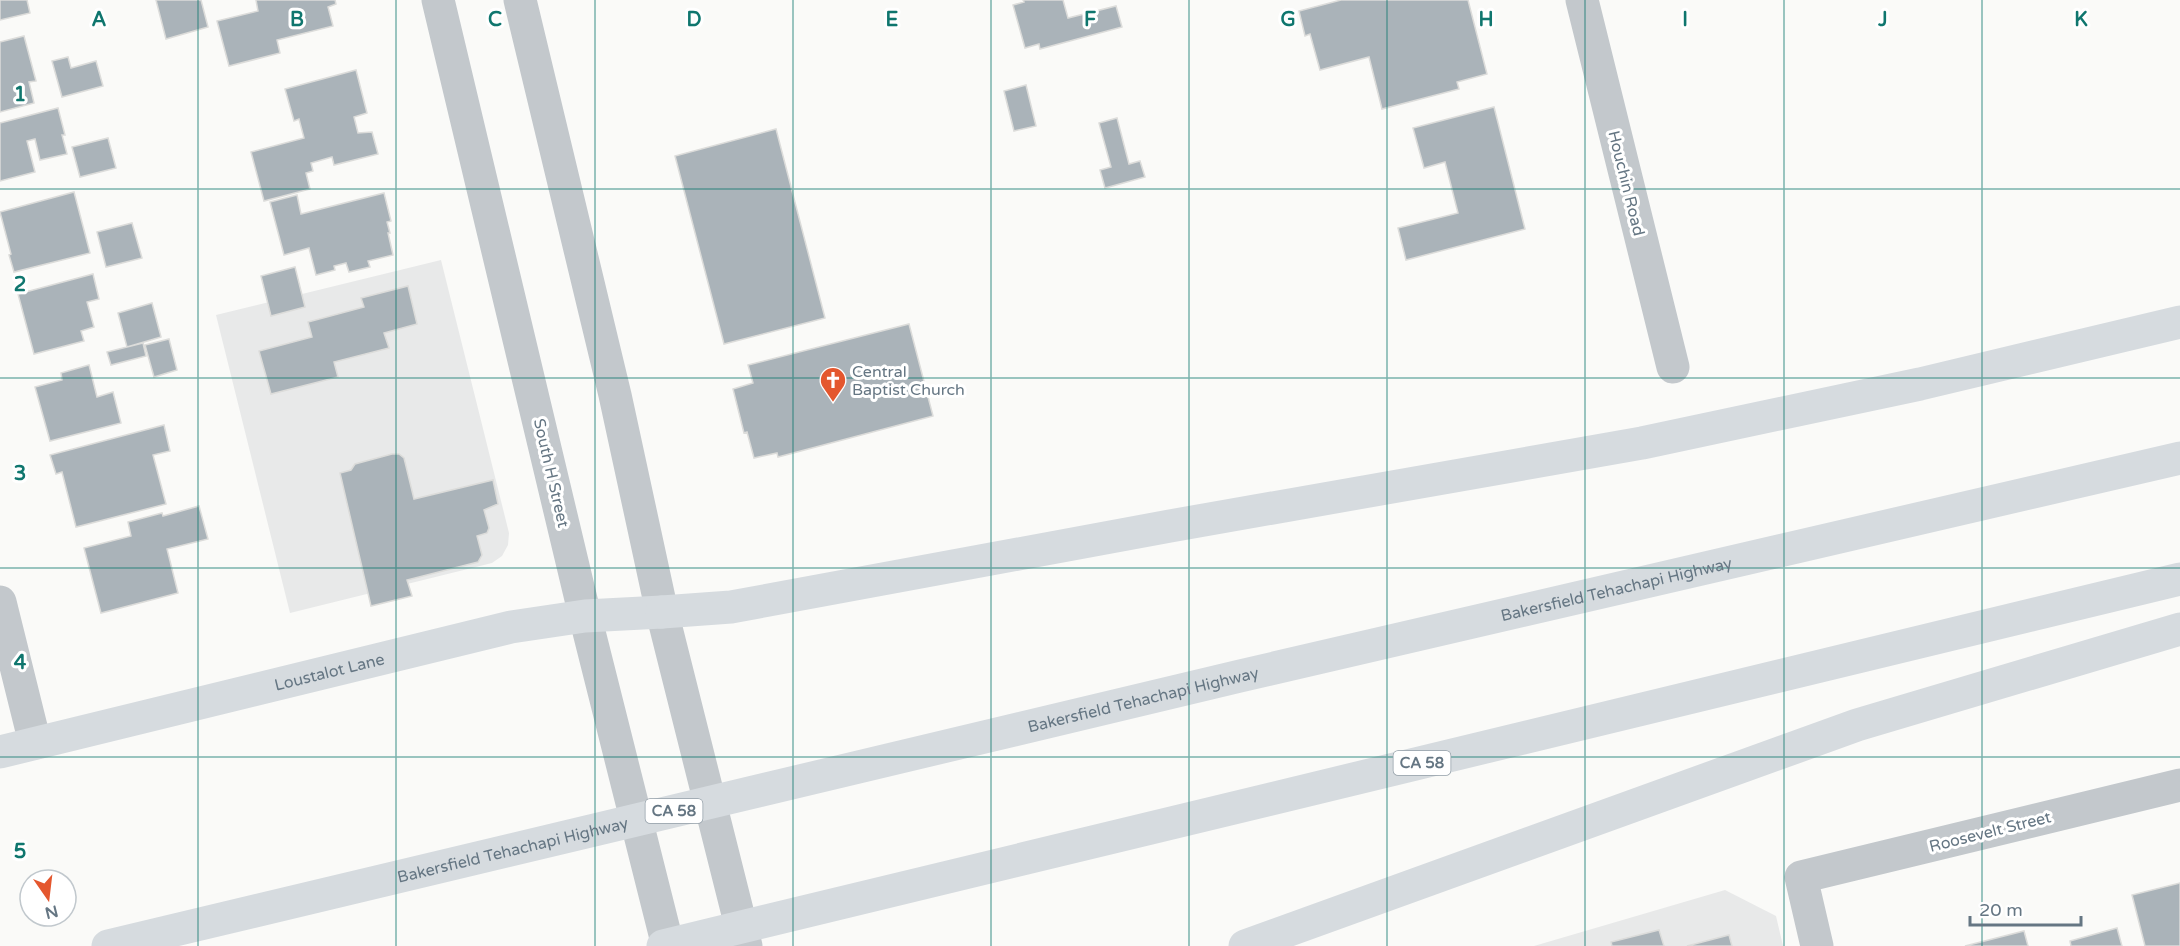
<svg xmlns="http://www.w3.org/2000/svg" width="2180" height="946" viewBox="0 0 2180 946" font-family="'Varela Round',sans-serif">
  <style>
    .built { fill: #e8e9e9 }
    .building { fill: #aab3b9; stroke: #dcdcda; stroke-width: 1.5 }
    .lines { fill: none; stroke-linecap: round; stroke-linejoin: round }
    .minor { stroke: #c3c8cc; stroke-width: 33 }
    .tertiary { stroke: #c3c8cc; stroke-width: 33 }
    .secondary { stroke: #d6dbdf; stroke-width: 33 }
    .motorway { stroke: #d6dbdf; stroke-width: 33 }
    .grid { fill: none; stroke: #0f766e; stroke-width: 1.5; stroke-opacity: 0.55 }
    .labels { text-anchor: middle; stroke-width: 6; stroke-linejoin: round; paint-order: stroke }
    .shield { fill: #fff; stroke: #939fa8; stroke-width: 1.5 }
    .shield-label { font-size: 15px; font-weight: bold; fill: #657683 }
    .street-label { font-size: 16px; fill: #657683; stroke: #fff }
    .poi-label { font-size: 16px; fill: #657683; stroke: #fff; text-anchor: start }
    .grid-label { font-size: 20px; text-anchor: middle; font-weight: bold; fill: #0f766e; stroke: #fff; stroke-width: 6; stroke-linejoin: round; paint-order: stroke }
  </style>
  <rect width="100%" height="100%" fill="#fafaf8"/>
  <path class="built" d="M441,260L509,533L508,545L502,556L492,563L290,613L216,315Z
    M1725,890L1776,916L1783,946H1534Z"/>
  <path class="building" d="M0,0H27L30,13L0,20Z
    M156,0H201L208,27L166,39Z
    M256,0H335L336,4L328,7L333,26L277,40L280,53L229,66L217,21L258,11Z
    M1023,0H1063L1068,18L1116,6L1122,27L1040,49L1039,44L1025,48L1013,5L1024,2Z
    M1341,0H1468L1487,74L1457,82L1459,89L1382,109L1369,57L1320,70L1310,34L1305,36L1299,11Z
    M24,36L36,81L29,82L34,103L0,112V42Z
    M68,57L71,68L96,61L103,86L62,97L52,61Z
    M356,70L367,113L354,117L358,133L372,132L378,154L334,165L332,157L311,163L313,171L306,173L310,189L264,201L251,152L304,138L299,119L294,121L285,89Z
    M1026,85L1036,126L1014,131L1004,91Z
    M1494,107L1525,229L1406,260L1398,228L1458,213L1445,162L1424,168L1413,128Z
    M58,108L65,135H62L67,154L40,160L35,139L27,141L35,172L0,181V123Z
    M1117,118L1129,164L1140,161L1145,177L1105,188L1100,170L1111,167L1099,123Z
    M776,129L825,318L724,344L675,156Z
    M108,138L116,168L80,177L72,147Z
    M74,192L90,253L14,272L9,255L11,254L0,212Z
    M384,193L391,221L387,222L390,233H388L393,255L368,261L370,267L349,272L346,263L334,266L335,270L316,275L309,248L284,255L270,202L297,195L301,214Z
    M132,223L142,258L106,267L97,232Z
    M295,267L305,307L271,316L261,276Z
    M93,274L99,299L87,302L94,327L81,331L84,341L34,354L18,294Z
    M408,286L417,324L384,333L389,348L334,362L338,377L271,394L259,351L312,337L308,322L364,307L361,298Z
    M152,303L161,337L127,347L118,313Z
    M909,324L933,416L778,457L777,453L754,458L747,432L744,433L733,389L753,383L748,365Z
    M169,339L177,370L154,377L145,345Z
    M143,343L146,356L111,365L107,352Z
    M89,365L97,397L113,392L121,423L50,441L35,387L62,380L61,373Z
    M164,425L170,451L153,455L166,504L76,527L62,472L56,474L50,455Z
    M392,454H399L404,458L414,499L493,480L498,504L484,510L489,528L487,533L477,536L482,555L478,562L407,580L412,596L371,606L340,473L351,470L355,464Z
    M199,506L208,539L167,549L178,593L101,613L84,548L131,536L128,522L162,513L163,516Z
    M2180,883V946H2145L2132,895Z
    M2117,928L2122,946H2071L2070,941Z
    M1659,930L1664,946H1612L1611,942Z
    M2024,931L2028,946H1965Z
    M1729,935L1732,946H1687Z"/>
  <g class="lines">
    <path class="minor" d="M1582,0L1673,367
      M0,602L35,743
      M1817,946L1801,877L2180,785"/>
    <path class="tertiary" d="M438,0L585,616L668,946
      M520,0L615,395L662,612L746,946"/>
    <path class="secondary" id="s1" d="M0,752L511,627L585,616L662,612"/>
    <g class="motorway">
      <path d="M662,612L731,607L1170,526L1642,443L1920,384L2180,322"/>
      <path id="s2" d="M108,946L1240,676L2180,458"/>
      <path d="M663,946L2180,579"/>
      <path d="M1245,946L1857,725L2180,629"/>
    </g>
  </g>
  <path class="grid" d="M198,0V946M396,0V946M595,0V946M793,0V946M991,0V946M1189,0V946M1387,0V946M1585,0V946M1784,0V946M1982,0V946M0,189H2180M0,378H2180M0,568H2180M0,757H2180"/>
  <defs>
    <g id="church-pin" transform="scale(1.35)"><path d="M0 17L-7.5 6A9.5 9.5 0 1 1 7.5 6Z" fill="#e4572e" stroke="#fff"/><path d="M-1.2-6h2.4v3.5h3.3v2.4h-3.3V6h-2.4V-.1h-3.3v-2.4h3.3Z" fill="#fff"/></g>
  </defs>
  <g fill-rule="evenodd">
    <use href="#church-pin" x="833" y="380"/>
  </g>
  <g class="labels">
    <g class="shield">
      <rect x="1393.5" y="751" width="57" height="24" rx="4.5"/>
      <rect x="645.5" y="799" width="57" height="24" rx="4.5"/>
    </g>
    <g class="shield-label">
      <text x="1422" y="768">CA 58</text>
      <text x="674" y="816">CA 58</text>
    </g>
    <g class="street-label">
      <text transform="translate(1627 183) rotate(76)" y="6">Houchin Road</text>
      <text transform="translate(552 473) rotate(77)" y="6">South H Street</text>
      <text dy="6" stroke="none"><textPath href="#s2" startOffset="1550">Bakersfield Tehachapi Highway</textPath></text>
      <text dy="6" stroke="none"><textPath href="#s1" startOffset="339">Loustalot Lane</textPath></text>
      <text dy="6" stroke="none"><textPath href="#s2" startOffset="1064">Bakersfield Tehachapi Highway</textPath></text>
      <text transform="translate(1990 831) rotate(-14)" y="6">Roosevelt Street</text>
      <text dy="6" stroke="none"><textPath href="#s2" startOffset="416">Bakersfield Tehachapi Highway</textPath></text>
    </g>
    <g class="poi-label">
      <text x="852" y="377">Central<tspan x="852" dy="18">Baptist Church</tspan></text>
    </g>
  </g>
  <g class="grid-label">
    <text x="99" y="26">A</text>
    <text x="297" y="26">B</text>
    <text x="495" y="26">C</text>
    <text x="694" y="26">D</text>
    <text x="892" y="26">E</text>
    <text x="1090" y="26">F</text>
    <text x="1288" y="26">G</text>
    <text x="1486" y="26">H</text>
    <text x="1685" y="26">I</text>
    <text x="1883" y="26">J</text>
    <text x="2081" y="26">K</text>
    <text x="20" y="101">1</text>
    <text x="20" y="291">2</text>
    <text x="20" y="480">3</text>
    <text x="20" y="669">4</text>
    <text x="20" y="858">5</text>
  </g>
  <g transform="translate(48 898) rotate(166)"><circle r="28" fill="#ffffff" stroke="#c1c8cd" stroke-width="1.5"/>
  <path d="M0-4.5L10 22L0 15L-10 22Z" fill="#e4572e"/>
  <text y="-9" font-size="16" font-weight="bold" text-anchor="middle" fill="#657683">N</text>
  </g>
  <path d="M1970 916v9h111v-9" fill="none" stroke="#657683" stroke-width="3"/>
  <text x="1979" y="916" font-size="18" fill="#657683" stroke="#ffffff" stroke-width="4.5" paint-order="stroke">20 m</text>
</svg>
